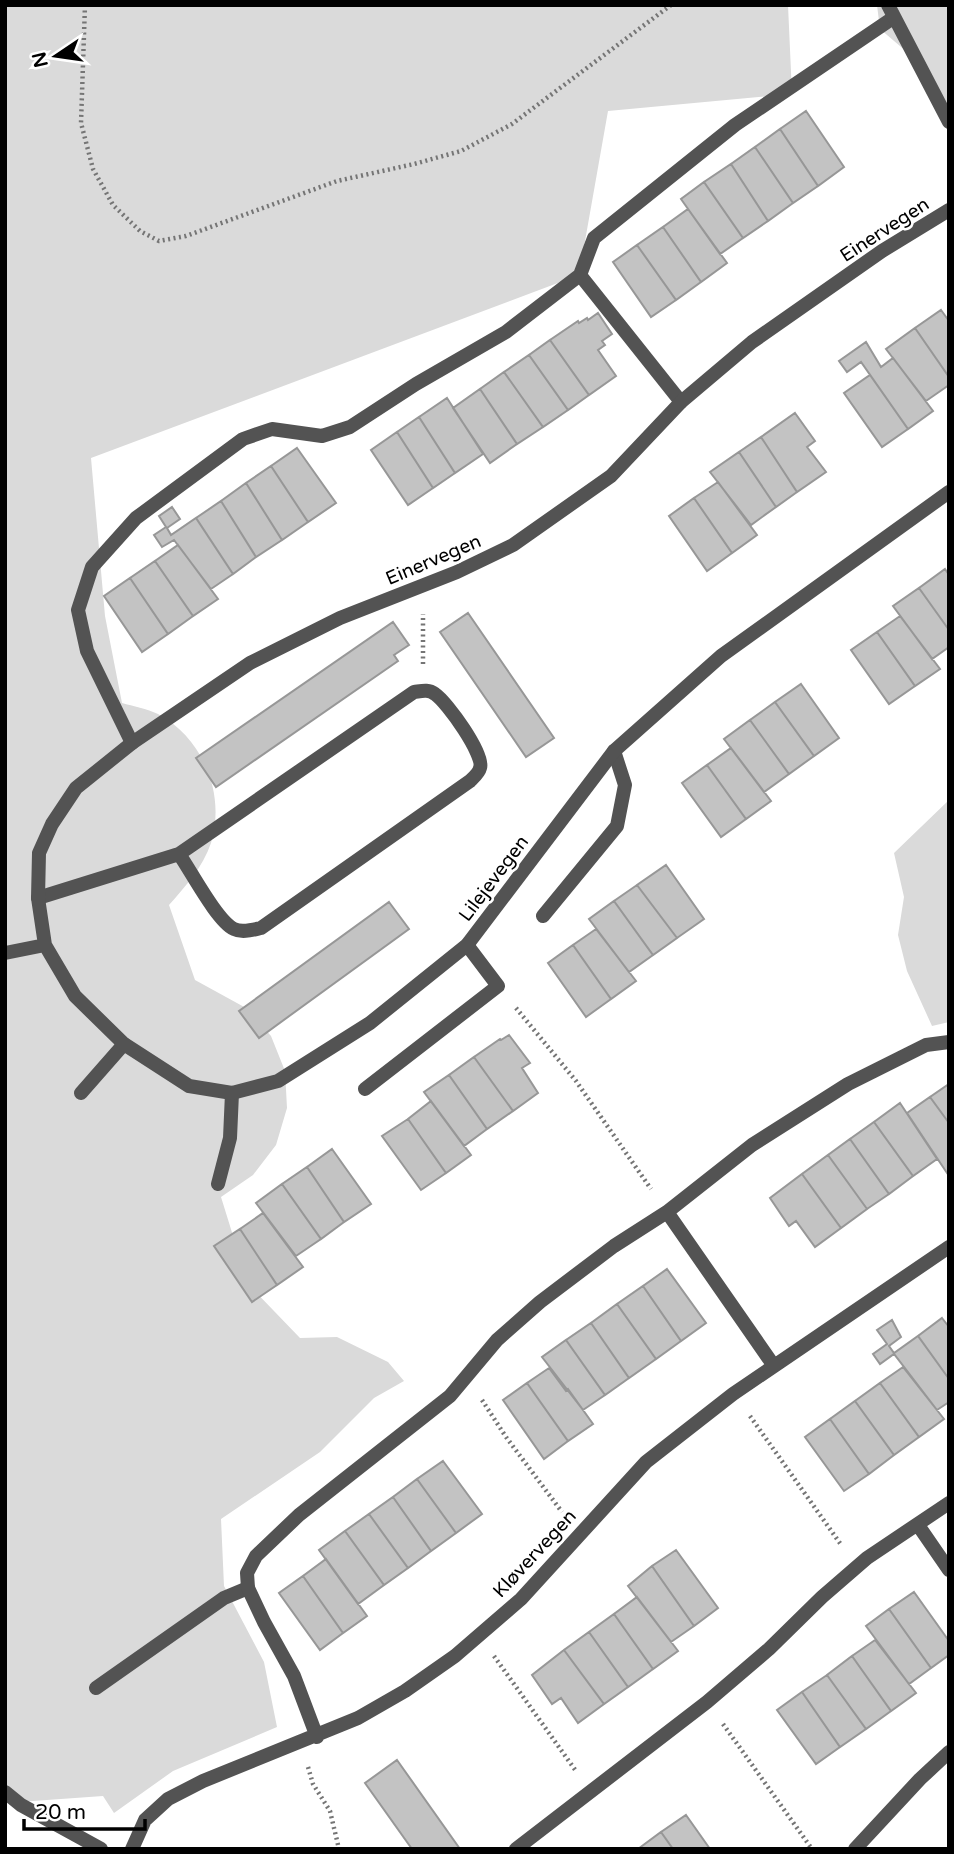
<svg xmlns="http://www.w3.org/2000/svg" width="954" height="1854" viewBox="0 0 954 1854" font-family="'Varela Round',sans-serif">
  <style>
    .green { fill: #dadada }
    .building { fill: #c3c3c3; stroke: #979797; stroke-width: 2 }
    .lines { fill: none; stroke-linecap: round; stroke-linejoin: round }
    .path { stroke: #757575; stroke-width: 4.5; stroke-dasharray: 2 3.5; stroke-linecap: butt }
    .lane { stroke: #535353; stroke-width: 14 }
    .street { stroke: #535353; stroke-width: 14 }
    .labels { text-anchor: middle; stroke-width: 5; stroke-linejoin: round; paint-order: stroke }
    .street-label { font-size: 19px; fill: #000; stroke: #fff }
  </style>
  <rect width="100%" height="100%" fill="#fff"/>
  <path class="green" d="M5,5H788L792,94L608,111L579,275L91,458L105,616L122,703C133,706 147,709 158,714C203,738 226,794 211,843C203,867 185,887 169,905L195,980L246,1008L271,1036L285,1071L287,1108L276,1145L253,1175L221,1197L248,1284L300,1338L337,1337L388,1362L404,1381L374,1398L320,1452L221,1519L224,1586L264,1662L277,1727L173,1771L114,1813L103,1796L5,1803Z
    M877,5H949V131L921,64L880,29Z
    M949,800V1022L932,1026L907,971L898,935L904,897L894,853Z"/>
  <path class="building" d="M806,111L844,167L818,186L780,129Z
    M780,129L818,186L793,203L755,147Z
    M755,147L793,203L768,221L731,164Z
    M731,164L768,221L743,238L704,182Z
    M704,182L743,238L720,254L681,199Z
    M688,209L727,263L701,282L663,227Z
    M663,227L701,282L676,300L637,245Z
    M637,245L676,300L651,317L613,262Z
    M941,310L949,321V377L915,328Z
    M598,313L612,334L602,341L605,345L598,350L616,376L589,395L550,340L578,321L579,323L587,318L588,320Z
    M915,328L949,377V385L926,401L886,349Z
    M550,340L589,395L568,410L529,355Z
    M866,342L881,367L893,358L933,411L908,429L861,362L847,372L839,361Z
    M529,355L568,410L543,427L504,372Z
    M504,372L543,427L517,444L480,389Z
    M870,375L908,429L882,447L844,393Z
    M480,389L517,444L490,463L453,408Z
    M447,398L483,454L455,473L419,417Z
    M795,413L815,441L807,447L826,472L797,492L761,437Z
    M419,417L455,473L433,488L397,432Z
    M397,432L433,488L408,505L371,450Z
    M761,437L797,492L776,507L739,452Z
    M297,448L336,503L308,522L271,466Z
    M739,452L776,507L751,525L710,472Z
    M271,466L308,522L282,540L246,483Z
    M718,482L757,535L732,553L694,498Z
    M246,483L282,540L256,557L221,501Z
    M694,498L732,553L707,571L669,516Z
    M221,501L256,557L233,574L196,518Z
    M172,507L180,519L167,528L171,535L196,518L233,574L211,589L174,540L162,547L154,535L166,527L159,516Z
    M178,545L218,599L193,616L155,561Z
    M155,561L193,616L168,634L130,578Z
    M945,569L949,575V630L919,588Z
    M130,578L168,634L142,652L104,596Z
    M919,588L949,630V647L932,659L893,606Z
    M468,613L554,738L526,757L440,632Z
    M900,616L940,669L915,686L877,632Z
    M393,622L409,645L394,655L398,661L216,787L196,758Z
    M877,632L915,686L889,704L851,650Z
    M801,684L839,738L814,756L775,702Z
    M775,702L814,756L789,774L750,720Z
    M750,720L789,774L764,792L724,739Z
    M731,748L771,801L746,819L707,765Z
    M707,765L746,819L721,837L682,783Z
    M666,865L704,919L677,938L637,885Z
    M637,885L677,938L653,955L614,901Z
    M614,901L653,955L629,972L589,919Z
    M389,902L409,929L259,1038L239,1011Z
    M596,929L636,981L611,999L573,945Z
    M573,945L611,999L586,1017L548,963Z
    M509,1035L530,1063L522,1068L538,1093L513,1111L474,1057L500,1039L501,1040Z
    M474,1057L513,1111L487,1129L449,1075Z
    M449,1075L487,1129L464,1146L424,1092Z
    M949,1084V1123L930,1097Z
    M930,1097L949,1123V1171L947,1173L907,1113Z
    M431,1101L471,1155L446,1173L408,1119Z
    M900,1103L937,1159L913,1176L874,1122Z
    M408,1119L446,1173L421,1190L382,1136Z
    M874,1122L913,1176L889,1194L850,1139Z
    M850,1139L889,1194L867,1209L828,1155Z
    M332,1149L371,1204L344,1222L307,1167Z
    M828,1155L867,1209L841,1228L802,1174Z
    M307,1167L344,1222L321,1239L282,1184Z
    M802,1174L841,1228L815,1247L796,1221L789,1226L770,1198Z
    M282,1184L321,1239L296,1256L256,1203Z
    M263,1213L303,1267L277,1285L240,1229Z
    M240,1229L277,1285L252,1302L214,1246Z
    M667,1269L706,1323L681,1341L643,1286Z
    M643,1286L681,1341L656,1359L617,1304Z
    M617,1304L656,1359L629,1378L591,1323Z
    M942,1318L949,1327V1379L918,1336Z
    M892,1320L901,1337L889,1346L894,1353L918,1336L949,1379V1402L937,1410L894,1354L880,1364L873,1354L887,1344L877,1330Z
    M591,1323L629,1378L605,1395L566,1340Z
    M566,1340L605,1395L583,1410L542,1357Z
    M903,1367L944,1419L919,1437L880,1383Z
    M549,1368L566,1391L568,1389L593,1424L568,1441L527,1383Z
    M527,1383L568,1441L544,1459L503,1400Z
    M880,1383L919,1437L894,1455L855,1401Z
    M855,1401L894,1455L869,1474L830,1419Z
    M830,1419L869,1474L844,1491L805,1437Z
    M443,1461L482,1514L456,1533L417,1479Z
    M417,1479L456,1533L431,1551L393,1497Z
    M393,1497L431,1551L408,1568L369,1514Z
    M369,1514L408,1568L384,1585L345,1531Z
    M345,1531L384,1585L358,1604L319,1550Z
    M676,1550L718,1608L694,1626L652,1566Z
    M326,1559L367,1616L343,1633L303,1576Z
    M652,1566L694,1626L671,1642L628,1586Z
    M303,1576L343,1633L320,1650L279,1593Z
    M914,1592L949,1641V1655L931,1668L889,1609Z
    M637,1597L678,1651L653,1669L614,1614Z
    M889,1609L931,1668L909,1684L866,1626Z
    M614,1614L653,1669L628,1687L589,1632Z
    M589,1632L628,1687L604,1704L564,1650Z
    M875,1640L916,1693L891,1711L852,1656Z
    M564,1650L604,1704L578,1723L561,1698L552,1704L532,1675Z
    M852,1656L891,1711L866,1729L827,1675Z
    M827,1675L866,1729L840,1747L802,1692Z
    M802,1692L840,1747L816,1764L777,1710Z
    M397,1760L460,1849H412L365,1783Z
    M686,1815L710,1849H673L661,1832Z
    M661,1832L673,1849H638Z"/>
  <g class="lines">
    <path class="path" d="M85,5L81,123L93,169L113,205L140,231L159,241L186,236L337,181L414,164L461,151L512,124L671,5
      M423,664V614
      M516,1008L576,1081L651,1189
      M482,1400L506,1437L562,1512
      M750,1416L842,1546
      M494,1656L576,1771
      M723,1724L812,1849
      M308,1767L313,1784L330,1811L339,1849"/>
    <path class="lane" d="M580,275L681,402
      M132,743L87,651L78,610L92,567L136,518L243,439L272,429L322,436L350,427L416,384L506,332L580,275L594,238L735,125L893,18
      M38,898L179,854L414,692C422,691 428,689 435,694C447,702 485,755 480,768C479,773 473,778 470,781L261,928C252,930 242,933 234,929C217,921 191,871 179,854
      M543,916L617,826L625,785L614,751
      M365,1089L498,986L467,945
      M81,1093L124,1044
      M218,1184L230,1138L232,1093
      M96,1688L224,1598L248,1588
      M5,1792L21,1805L101,1849"/>
    <path class="street" d="M888,5L949,122
      M949,210L882,251L752,342L681,402L611,476L513,545L457,572L340,618L250,663L132,743L76,788L52,824L39,853L38,898L45,945L75,996L124,1044L189,1086L232,1093L278,1081L370,1023L467,945L614,751L721,656L949,492
      M5,953L45,945
      M667,1212L774,1366
      M918,1525L949,1570
      M317,1737L294,1676L264,1622L248,1588L247,1573L256,1556L299,1515L450,1396L497,1340L540,1302L614,1246L667,1212L752,1145L848,1084L926,1045L949,1042
      M132,1849L145,1820L168,1799L203,1781L358,1718L405,1691L455,1656L521,1599L646,1462L733,1394L949,1247
      M516,1849L707,1702L769,1649L822,1597L867,1558L949,1503
      M855,1849L920,1779L949,1752"/>
  </g>
  <g class="labels">
    <g class="street-label">
      <text transform="translate(884 229) rotate(-33)" y="7">Einervegen</text>
      <text transform="translate(433 559) rotate(-23)" y="7">Einervegen</text>
      <text transform="translate(493 878) rotate(-53)" y="7">Lilejevegen</text>
      <text transform="translate(534 1553) rotate(-47)" y="7">Kløvervegen</text>
    </g>
  </g>
  <rect width="954" height="1854" fill="none" stroke="#000000" stroke-width="14"/>
  <g transform="translate(56 56) rotate(257)" stroke="#ffffff" stroke-width="5" paint-order="stroke">
  <path d="M0-5L12 26L0 18L-12 26Z" fill="#000000"/>
  <text y="-10" font-size="19" font-weight="bold" text-anchor="middle" fill="#000000">N</text>
  </g>
  <path d="M24 1819v10h121v-10" fill="none" stroke="#000000" stroke-width="3.5"/>
  <text x="35" y="1819" font-size="21" fill="#000000" stroke="#ffffff" stroke-width="5" paint-order="stroke">20 m</text>
</svg>
